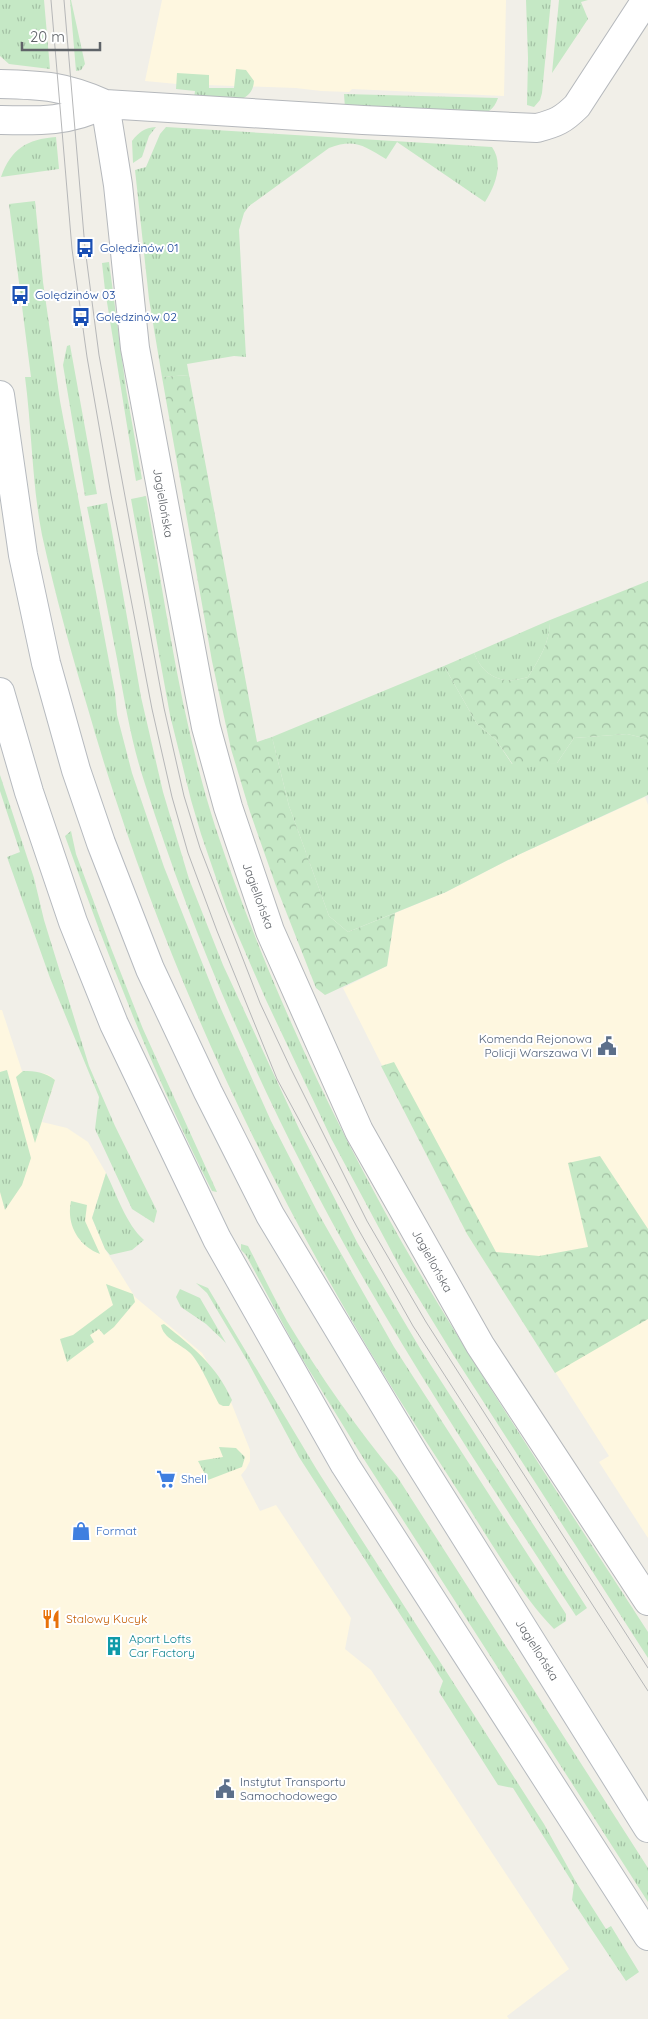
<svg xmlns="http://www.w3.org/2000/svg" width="648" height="2019" viewBox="0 0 648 2019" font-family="Quicksand,sans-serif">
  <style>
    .commercial { fill: #fef7e0 }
    .grass { fill: url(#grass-tufts) }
    .forest { fill: url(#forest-crowns) }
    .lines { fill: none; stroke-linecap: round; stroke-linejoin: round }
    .street-casing { stroke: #b5b8bc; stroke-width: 30 }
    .secondary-casing { stroke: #b6babf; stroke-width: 30 }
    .street { stroke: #fff; stroke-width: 28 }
    .secondary { stroke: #fff; stroke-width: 28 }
    .tram { stroke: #b6b7b8; stroke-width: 1 }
    .labels { text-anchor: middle; stroke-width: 4; stroke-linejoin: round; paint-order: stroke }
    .transit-label { font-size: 12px; fill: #164399; stroke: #fff; text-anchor: start }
    .street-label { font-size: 12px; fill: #5f6368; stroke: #fff }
    .service-label { font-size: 12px; fill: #4e5e75; stroke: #fff; text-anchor: end }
    .shop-label { font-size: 12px; fill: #366cbe; stroke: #fff; text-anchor: start }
    .food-label { font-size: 12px; fill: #c56008; stroke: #fff; text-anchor: start }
    .culture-label { font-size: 12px; fill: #0d838f; stroke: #fff; text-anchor: start }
  </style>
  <defs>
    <pattern id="grass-tufts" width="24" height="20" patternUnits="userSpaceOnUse" patternTransform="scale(1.25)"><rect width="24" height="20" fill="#c5e8c5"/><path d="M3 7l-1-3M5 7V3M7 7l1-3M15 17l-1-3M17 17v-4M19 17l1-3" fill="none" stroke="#a3c0a4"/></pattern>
    <pattern id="forest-crowns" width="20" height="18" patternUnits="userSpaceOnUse" patternTransform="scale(1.25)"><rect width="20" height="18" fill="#c5e8c5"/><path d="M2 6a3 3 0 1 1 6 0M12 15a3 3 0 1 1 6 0" fill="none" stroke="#a3c0a4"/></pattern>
  </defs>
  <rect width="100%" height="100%" fill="#f1efe8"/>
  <path class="commercial" d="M162,0H506L504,96L352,89L349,92L321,91L296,88L177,84L145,81Z
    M645,797L648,805V1538L599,1462L609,1456L467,1234L343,988L387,966L395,913L446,892L518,855Z
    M0,1010H2L22,1071L42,1073L49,1075L55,1080L42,1122L67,1128L88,1142L106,1173L92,1218L105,1249L135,1297L202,1353L229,1397L250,1450V1461L246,1469L241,1475L260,1511L276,1505L351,1618L345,1649L371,1670L569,1969L507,2016L509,2019H0Z"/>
  <path class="grass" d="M0,0H44L50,69L9,64L0,56Z
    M70,0H71L85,64L81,70L76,71Z
    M526,0H551L542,93L540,100L534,107L527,105L528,58Z
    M559,0H588L581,2L588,19L552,73Z
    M236,69L246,70L254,81C252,110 214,100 194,98L195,91L176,89L177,73L209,75V88H234Z
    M344,94L498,98C494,110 487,113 476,116L345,108Z
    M156,127L149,136L142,157L133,163L132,141C139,132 144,128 156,127Z
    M166,127L492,147C504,164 495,186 485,202L397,142L386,159C364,146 355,138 329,148L249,206L244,213L239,230L246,357L234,356L187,364L189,375L162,377L149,299L135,170L146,167L160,134Z
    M56,137L59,169L1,177C11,149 27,139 56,137Z
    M35,201L43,282L60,401L115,693L117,715L132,773L164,867L217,1000L271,1121L317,1211L394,1347L566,1614V1621L554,1629C528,1602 509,1571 489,1540C466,1503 442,1466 418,1429C275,1206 161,965 88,709C71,652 55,594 42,535C32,484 32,430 25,377H31L9,204Z
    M109,262L126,389L142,479L136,481L105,290L102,263Z
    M70,345L97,494L85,496L63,365L67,346Z
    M146,496C166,607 181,721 216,829C271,994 347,1153 437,1302C505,1414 577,1522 648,1632V1658L454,1356L402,1271L332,1140L266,1000L227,910L201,834L191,800L170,715L131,499Z
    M107,503L141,697L163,792L189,879L223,965L301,1133L358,1244L421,1350L587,1608L576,1616C505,1507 434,1400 369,1288C277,1129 200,959 145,784C132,745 125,704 118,664C108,611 98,559 87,507Z
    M550,620C551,640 539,660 528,677C504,685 484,678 474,653Z
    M444,666L477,724L496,740L512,764L557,763L574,738L627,734L648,739V795L518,855L446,892L348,932L329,916L289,806L272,737Z
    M0,775L34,878L44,920L89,1066L115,1126L157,1211L154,1223L132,1209L95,1129L99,1097L50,978L7,857L20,852L0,791Z
    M71,831L76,854L111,948L143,1029L217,1192L212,1191C154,1076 108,957 65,836Z
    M7,1070L31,1158L22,1185L5,1210L0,1192V1072Z
    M23,1071C35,1071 45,1072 55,1080L35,1143L16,1077Z
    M106,1173C117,1195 126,1224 144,1240L132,1250L110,1255L105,1249L92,1218Z
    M71,1201L87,1205L85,1221L100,1254C78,1246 66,1224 71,1201Z
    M241,1244L248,1246C261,1271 273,1296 287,1321C320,1376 357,1429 398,1478L648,1868V1902L360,1453L298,1352L246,1255L241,1250Z
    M196,1283L208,1288L317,1470L544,1824L576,1882L606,1929L611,1926L639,1972L626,1981L572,1900L574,1885L513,1788L498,1785L439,1692L443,1681L299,1457L248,1362L207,1293Z
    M106,1284L133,1294L135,1302L114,1327L104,1335L99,1329L90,1335L94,1342L67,1362L60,1339L73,1335L113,1305Z
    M180,1289L200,1298L226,1343L206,1324L181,1307L176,1297Z
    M164,1324C193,1347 216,1365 232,1400L229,1406H223L219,1404C212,1391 199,1360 189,1352C180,1344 163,1338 161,1325Z
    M219,1447L236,1448L245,1457L242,1467L208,1480L198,1461L223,1457Z"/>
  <path class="forest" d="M189,375L257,742L272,737L289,806L329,916L348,932L395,913L387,966L325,995L316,988L276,886L250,812L231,749L212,661L162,377Z
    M648,581V739L627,734L574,738L557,763L516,769L496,740L477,724L444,666L474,653C484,678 504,685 528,677C539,660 551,640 550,620Z
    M394,1062L496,1252L539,1256L588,1247L568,1163L600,1156L648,1229V1319L555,1373L467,1234L381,1066Z"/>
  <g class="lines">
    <g class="street-casing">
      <path id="street" d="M0,84C43,85 65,86 105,104L363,120L537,128C556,123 563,120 577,106L646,0
        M105,104L118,185L135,348L197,681L206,727L228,807L270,931L359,1131L480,1345L648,1601
        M0,120C39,121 69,122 105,104"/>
    </g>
    <g class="secondary-casing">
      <path id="secondary" d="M0,395L23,555L46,663L76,770L101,843L150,969L208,1092L270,1215L415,1456L648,1828
        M0,692L29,792L73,922L114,1024L217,1239L345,1465L648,1936"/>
    </g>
    <use href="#street" class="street"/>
    <use href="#secondary" class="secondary"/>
    <path class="tram" d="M51,0L72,249L87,357L111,495L152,709L172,797L188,853L217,931L277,1079L357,1227L413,1326L648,1691
      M64,0L85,248L99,355L164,708L184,796L200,848L260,1003L290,1067L367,1221L426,1322L648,1668"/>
  </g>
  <defs>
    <g id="bus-bare" transform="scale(1.5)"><path d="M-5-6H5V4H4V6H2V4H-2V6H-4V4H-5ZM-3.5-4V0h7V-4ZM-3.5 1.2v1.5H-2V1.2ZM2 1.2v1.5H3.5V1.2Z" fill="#1a4fb4" stroke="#fff" stroke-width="2.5" paint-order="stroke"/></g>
    <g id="civic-bare" transform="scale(1.5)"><path d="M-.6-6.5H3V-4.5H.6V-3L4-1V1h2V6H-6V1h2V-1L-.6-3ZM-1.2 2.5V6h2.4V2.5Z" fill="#5c6f8a" stroke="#fff" stroke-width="2.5" paint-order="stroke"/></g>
    <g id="supermarket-bare" transform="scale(1.5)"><path d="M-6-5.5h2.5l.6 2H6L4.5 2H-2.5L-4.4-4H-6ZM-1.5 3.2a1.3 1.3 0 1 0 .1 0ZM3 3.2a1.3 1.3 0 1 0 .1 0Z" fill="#3f7fe0" stroke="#fff" stroke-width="2.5" paint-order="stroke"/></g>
    <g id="shop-bare" transform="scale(1.5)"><path d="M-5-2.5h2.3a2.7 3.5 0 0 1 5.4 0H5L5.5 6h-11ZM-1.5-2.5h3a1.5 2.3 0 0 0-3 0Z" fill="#3f7fe0" stroke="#fff" stroke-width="2.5" paint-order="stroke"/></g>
    <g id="restaurant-bare" transform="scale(1.5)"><path d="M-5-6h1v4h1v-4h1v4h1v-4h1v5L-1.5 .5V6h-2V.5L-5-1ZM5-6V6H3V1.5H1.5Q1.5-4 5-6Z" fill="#e8710a" stroke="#fff" stroke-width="2.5" paint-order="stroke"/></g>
    <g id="building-bare" transform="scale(1.5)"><path d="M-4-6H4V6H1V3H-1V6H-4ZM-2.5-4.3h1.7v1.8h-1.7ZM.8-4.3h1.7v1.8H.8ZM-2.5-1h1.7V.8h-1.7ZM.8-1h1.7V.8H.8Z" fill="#0f9aa8" stroke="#fff" stroke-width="2.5" paint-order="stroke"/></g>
  </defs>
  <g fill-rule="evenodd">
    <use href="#bus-bare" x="85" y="248"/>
    <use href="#bus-bare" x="20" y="295"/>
    <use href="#bus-bare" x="81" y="317"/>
    <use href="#civic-bare" x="607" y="1046"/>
    <use href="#supermarket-bare" x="166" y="1479"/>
    <use href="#shop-bare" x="81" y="1531"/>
    <use href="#restaurant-bare" x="51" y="1619"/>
    <use href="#building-bare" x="114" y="1646"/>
    <use href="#civic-bare" x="225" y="1789"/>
  </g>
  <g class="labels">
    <g class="transit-label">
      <text x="100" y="252">Golędzinów 01</text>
      <text x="35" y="299">Golędzinów 03</text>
      <text x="96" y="321">Golędzinów 02</text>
    </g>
    <g class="street-label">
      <text transform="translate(163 503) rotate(80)" y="4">Jagiellońska</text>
      <text transform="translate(258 896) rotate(70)" y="4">Jagiellońska</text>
      <text transform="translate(432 1261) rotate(61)" y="4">Jagiellońska</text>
      <text transform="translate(537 1650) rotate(58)" y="4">Jagiellońska</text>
    </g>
    <g class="service-label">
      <text x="592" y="1043">Komenda Rejonowa<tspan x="592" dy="14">Policji Warszawa VI</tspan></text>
      <text x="240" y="1786" text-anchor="start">Instytut Transportu<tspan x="240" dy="14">Samochodowego</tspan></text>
    </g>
    <g class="shop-label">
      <text x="181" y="1483">Shell</text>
      <text x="96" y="1535">Format</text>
    </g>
    <g class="food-label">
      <text x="66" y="1623">Stalowy Kucyk</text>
    </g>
    <g class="culture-label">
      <text x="129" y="1643">Apart Lofts<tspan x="129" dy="14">Car Factory</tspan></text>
    </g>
  </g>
  <path d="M22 42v8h78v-8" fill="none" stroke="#5f6368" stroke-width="2.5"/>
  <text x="30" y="42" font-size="15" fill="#5f6368" stroke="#ffffff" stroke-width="4" paint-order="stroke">20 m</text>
</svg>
